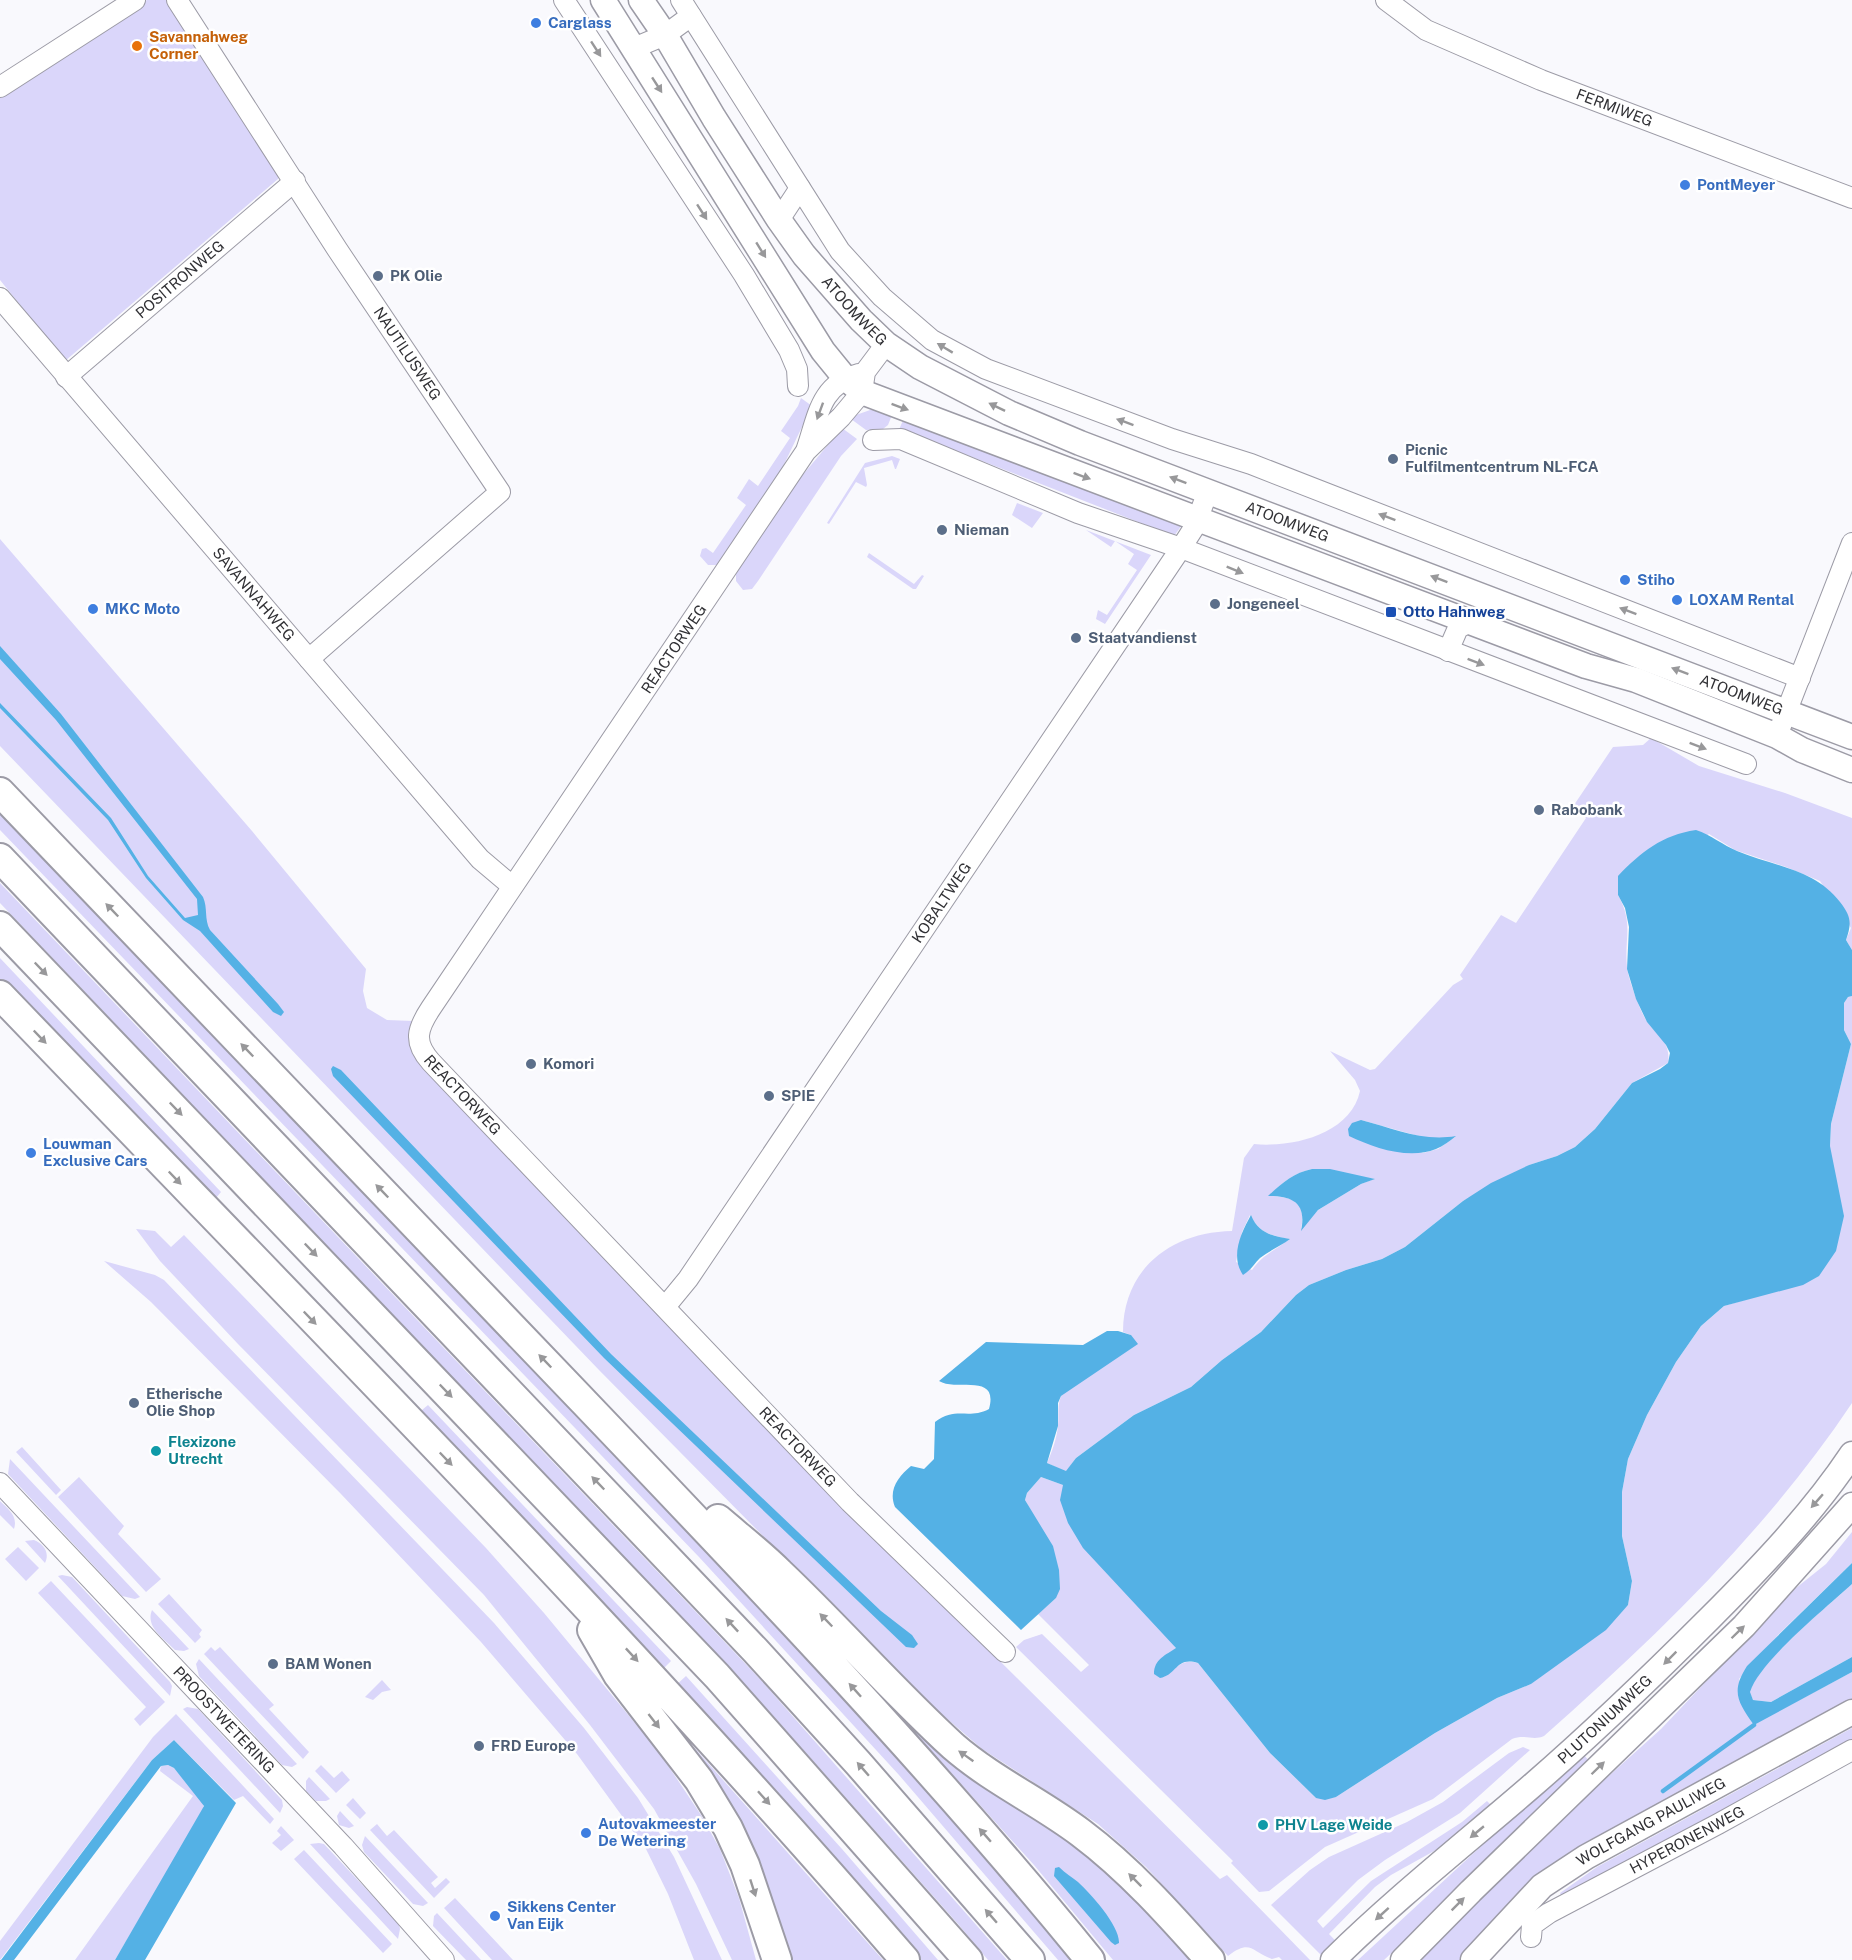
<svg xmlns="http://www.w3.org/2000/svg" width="1852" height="1960" viewBox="0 0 1852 1960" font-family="'Public Sans',sans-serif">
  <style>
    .green { fill: #dad6fa; fill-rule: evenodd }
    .water { fill: #54b1e5 }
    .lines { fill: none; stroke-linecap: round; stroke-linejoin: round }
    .stream { stroke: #54b1e5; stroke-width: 4.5 }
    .minor-casing { stroke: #9c9ba6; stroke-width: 22 }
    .major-casing { stroke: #9c9ba6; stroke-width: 27 }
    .highway-casing { stroke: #9c9ba6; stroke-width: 32 }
    .minor { stroke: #fff; stroke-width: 20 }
    .major { stroke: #fff; stroke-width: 24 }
    .highway { stroke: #fff; stroke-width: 28 }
    .oneway { fill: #98989a }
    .shop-dot { fill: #3f7fe0; stroke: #fff; stroke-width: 2 }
    .food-dot { fill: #e8710a; stroke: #fff; stroke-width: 2 }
    .service-dot { fill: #5c6f8a; stroke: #fff; stroke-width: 2 }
    .transit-dot { fill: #1a4fb4; stroke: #fff; stroke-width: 2 }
    .culture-dot { fill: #0f9aa8; stroke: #fff; stroke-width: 2 }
    .labels { text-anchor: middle; stroke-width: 5; stroke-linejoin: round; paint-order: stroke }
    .shop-label { font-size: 15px; font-weight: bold; fill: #366cbe; stroke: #fff; text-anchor: start }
    .food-label { font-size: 15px; font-weight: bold; fill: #c56008; stroke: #fff; text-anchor: start }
    .street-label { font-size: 15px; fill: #313135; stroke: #fff }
    .service-label { font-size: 15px; font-weight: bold; fill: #4e5e75; stroke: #fff; text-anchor: start }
    .transit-label { font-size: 15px; font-weight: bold; fill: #164399; stroke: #fff; text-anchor: start }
    .culture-label { font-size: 15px; font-weight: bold; fill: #0d838f; stroke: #fff; text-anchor: start }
  </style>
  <rect width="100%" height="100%" fill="#f9f9fd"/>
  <path class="green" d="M147,0H169L278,170V179L65,361L0,280V94Z
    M801,398L812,406L778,477L721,562L717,565H708L700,556L702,549L706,548L713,553L746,505L737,498L749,479L758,486L790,438L781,431L798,406Z
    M873,409L892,415L888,425L883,429L866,430L851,419L856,415Z
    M904,418L1185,521L1174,536L923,438L898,432Z
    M842,428L857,439L841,456L758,581L752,589L743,590L736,581V571L791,489Z
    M892,456L900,459L896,469H895L892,460L864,468L867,485L866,487L856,482L829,524L827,523L865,463Z
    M1017,503L1043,513L1032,528L1012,515Z
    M1086,530L1151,555L1105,624L1096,619L1098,610L1107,615L1137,570L1128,564L1134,554L1115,541L1111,547Z
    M0,539L252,831L366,969L363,991L367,1008L387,1020L413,1021C406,1038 409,1048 419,1062L809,1472L1220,1879L1227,1875L1310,1960H1282L1279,1957L1272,1959C1250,1951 1251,1939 1228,1956L1146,1867L1098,1824L982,1749L922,1697L599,1370L0,746Z
    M869,553L914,584L922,575L924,576L916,589H913L867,557Z
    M1651,738L1699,766L1785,793L1852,818V950L1846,940L1851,928L1820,881L1786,867L1735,850L1709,834L1618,895C1634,924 1624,937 1627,967C1628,977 1633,989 1636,998C1639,1006 1643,1016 1648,1023C1659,1037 1671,1043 1668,1063L1632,1083L1595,1129L1575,1147L1557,1156L1529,1165L1463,1201L1405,1247L1382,1259L1346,1270L1309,1285L1296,1295L1261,1332L1222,1360L1191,1387L1134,1415L1076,1458L1066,1472L1047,1463C1052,1452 1057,1438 1058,1425C1059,1415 1057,1406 1061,1396L1131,1335L1123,1332C1123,1269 1171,1232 1232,1231L1244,1158L1254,1144C1292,1148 1351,1134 1360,1091L1355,1080L1330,1051L1370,1070L1375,1069L1453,985L1463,979L1460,975L1501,915L1516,923L1586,818L1572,808L1613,747L1643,745ZM1361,1120L1422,1137L1441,1139L1455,1137L1438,1149L1423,1153ZM1312,1169L1374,1179L1361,1184L1318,1210L1301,1229C1307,1203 1293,1196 1269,1196C1282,1183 1293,1173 1312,1169ZM1250,1215C1260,1233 1269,1235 1289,1239C1275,1251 1263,1254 1252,1270L1236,1262L1242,1232Z
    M0,808L105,916L910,1766L1077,1960H1058L899,1775L699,1557L0,830Z
    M0,883L760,1679L1007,1960H988L958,1924L749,1689L0,903Z
    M0,958L221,1192L216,1198L276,1260L272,1264L0,980Z
    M1852,996V1403C1768,1529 1657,1636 1544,1736C1533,1741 1525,1734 1512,1739L1433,1799L1325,1847L1269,1891L1259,1892L1231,1863L1233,1861L1016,1647L1024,1640L1042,1634L1081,1672L1089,1665L1038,1614L1056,1598L1035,1518L1025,1500L1027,1493L1041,1477L1063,1485L1176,1648L1164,1677C1175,1668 1183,1658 1198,1663L1270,1753L1316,1798L1336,1797L1435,1733L1497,1698L1531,1684L1628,1605L1632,1581L1622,1536V1492L1628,1459L1647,1415L1676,1362L1701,1326L1724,1306L1758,1296L1830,1146L1831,1124L1851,1044L1844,1030V1003L1848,997Z
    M136,1229L155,1231L171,1247L184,1235L486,1548L544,1613L659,1752L701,1815L720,1849L739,1898L756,1960H732L696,1884L654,1809L590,1725L484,1595L238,1344L160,1261Z
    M104,1261L155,1275L164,1280L494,1623L584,1728L638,1798L674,1857L722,1960H694L668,1894L646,1849L577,1754L481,1642L341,1494L151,1302Z
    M428,1405L671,1661L660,1672L416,1415Z
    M22,1447L61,1490L56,1495L16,1452Z
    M10,1459L140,1597L135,1599L122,1596L8,1474Z
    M79,1477L124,1526L118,1534L161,1579L146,1592L58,1497Z
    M0,1501C9,1510 18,1516 14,1529L0,1515Z
    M1852,1532V1563L1779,1634L1739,1679L1754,1724L1852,1672V1702L1581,1848L1464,1960H1412L1483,1889L1661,1729L1791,1592L1826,1564Z
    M34,1540C44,1544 50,1553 45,1563L25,1541Z
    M18,1547L39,1568L26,1581L5,1559Z
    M62,1575L72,1577L170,1682L172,1686L170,1696L58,1576Z
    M51,1581L165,1702L140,1726L134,1719L146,1707L38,1593Z
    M1852,1584V1657L1771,1702L1753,1700L1749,1692C1760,1660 1825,1609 1852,1584Z
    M169,1594L202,1630L199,1634L201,1637L195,1643L158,1604Z
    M152,1610L189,1649L184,1651L175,1650C164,1639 145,1627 152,1610Z
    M211,1647L215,1651L220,1647L274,1705L269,1709L309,1752L303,1759L204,1654Z
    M199,1659L297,1764L292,1767L282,1765L199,1676L196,1664Z
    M686,1676L842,1849L938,1960H920L832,1858L674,1687Z
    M382,1680L391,1690L382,1692L373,1700L365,1697Z
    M879,1693L1083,1845L1197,1960H1113L1034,1865Z
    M187,1707L198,1709L282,1800L283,1806L280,1813L183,1709Z
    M176,1714L274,1819L270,1824L243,1796L234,1800L174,1740L152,1760L0,1960V1941L153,1737Z
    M1852,1728V1741L1563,1899L1560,1893L1597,1867Z
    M686,1742L692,1745L883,1960H791Z
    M1523,1747L1530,1750L1460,1813L1385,1860L1358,1880L1317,1921L1323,1928L1371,1881L1462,1822L1487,1801L1493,1807L1443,1846L1391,1875L1375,1887L1329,1934L1354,1960H1326L1271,1905L1310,1870L1329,1857L1407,1822L1443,1802L1509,1753Z
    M1582,1753L1592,1764L1384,1960H1358Z
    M168,1765L174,1768L203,1802L204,1810L115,1960H75L193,1796L160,1771L161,1766Z
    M321,1765L334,1778L342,1771L350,1780L336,1793L315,1771Z
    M309,1777L330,1799L326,1801H316L306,1791V1781Z
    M353,1798L366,1813L360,1819L346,1805Z
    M340,1811L354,1826L349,1828L339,1825L337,1816Z
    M377,1824L387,1836L394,1830L438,1877L431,1883L435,1888L446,1878L450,1882L434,1898L370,1830Z
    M281,1826L294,1840L281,1851L272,1843L281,1835L277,1831Z
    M365,1836L428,1903L423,1906L413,1904L364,1852L362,1845Z
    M319,1843L324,1844L399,1924L400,1929L398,1939L310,1844Z
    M304,1850L392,1944L383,1953L294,1859Z
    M455,1898L513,1960H492L444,1908Z
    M437,1913L481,1960H466L433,1926L434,1916Z"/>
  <path class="water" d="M0,646L61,714L203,897C208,908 204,919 210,930L278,1004L284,1012L281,1016L273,1012L200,931L183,920L146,878L108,820L0,708V703L111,818L148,876L185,918L198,915L197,899L56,720L0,659Z
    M1696,830C1711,835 1723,845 1737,851C1773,866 1815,869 1840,902C1851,916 1852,923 1846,940L1852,950V996L1848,997L1844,1003V1030L1851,1044L1831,1124L1830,1146L1844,1216L1836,1251L1819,1276L1803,1285L1724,1306L1701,1326L1676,1362L1647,1415L1628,1459L1622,1492V1536L1632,1581L1628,1605L1606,1630L1531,1684L1497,1698L1435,1733L1336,1797L1325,1800L1316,1798L1270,1753L1198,1663C1176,1656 1177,1675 1160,1678L1154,1674C1154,1659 1166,1655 1176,1648L1083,1548L1068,1523L1060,1500L1063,1485L1041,1477L1027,1493L1025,1500L1053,1546L1059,1570L1060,1589L1056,1598L1021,1630L895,1507C888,1490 898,1477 911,1466L924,1469L934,1459L935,1422C956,1406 968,1420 989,1409C999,1372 957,1392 939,1381L986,1342L1083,1345L1107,1331H1118L1131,1335L1138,1344L1061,1396L1058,1403V1426L1047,1463L1066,1471L1076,1458L1134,1415L1191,1387L1222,1360L1261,1332L1296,1295L1309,1285L1346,1270L1382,1259L1405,1247L1463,1201L1491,1183L1529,1165L1557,1156L1575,1147L1595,1129L1632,1083L1660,1069L1668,1063L1670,1053L1666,1045L1647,1022L1636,999L1627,969L1629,927L1625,908L1618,895V876C1641,852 1662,835 1696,830Z
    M333,1066L341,1070L611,1354L881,1611L912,1635L918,1644L914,1648L906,1647L604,1358L333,1076L331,1069Z
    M1361,1120C1393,1128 1422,1142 1456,1136C1450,1141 1443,1146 1436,1149C1409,1160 1374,1148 1349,1136L1348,1129L1352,1123Z
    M1312,1169H1330L1375,1179L1361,1184L1318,1210L1301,1231C1307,1203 1293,1196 1268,1196C1282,1183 1293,1173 1312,1169Z
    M1251,1215C1258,1233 1272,1236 1290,1239C1281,1246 1267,1252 1260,1258C1254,1264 1251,1270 1243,1275C1230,1256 1241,1233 1251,1215Z
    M1852,1563V1584C1826,1608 1760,1661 1750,1692L1753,1700L1771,1702L1852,1657V1672L1754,1725C1737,1701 1731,1691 1747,1666Z
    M174,1740L236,1803L145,1960H115L204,1806L174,1768L168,1765L161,1766L14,1960H1L152,1760Z
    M1059,1867C1065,1873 1072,1877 1078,1882C1091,1894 1120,1926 1119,1943L1115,1945L1111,1942L1054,1876L1055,1868Z"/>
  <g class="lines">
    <path class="stream" d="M1663,1791L1754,1725"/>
    <g class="minor-casing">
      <g id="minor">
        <path id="s1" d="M177,0L337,249L500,492L309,659"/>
        <path d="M564,0L744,275L789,350L797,369L798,386"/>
        <path d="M681,0L840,251L882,297L932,340L986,369L1172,439L1251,464L1800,678"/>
        <path id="s2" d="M1386,0L1426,30L1541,80L1852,198"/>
        <path d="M634,48L665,35L691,16"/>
        <path d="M0,87L135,0"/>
        <path d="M779,220L800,188"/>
        <path id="s3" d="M0,298L480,859L512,886"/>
        <path id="s4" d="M886,344L865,372L862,392L841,417L806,451L431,1008C417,1029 413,1042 431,1062L850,1502L1005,1652"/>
        <path id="s5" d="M66,377L295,181"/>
        <path d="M873,440L901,439L1078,513L1181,548L1746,764"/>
        <path d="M807,448C818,415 821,384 859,374"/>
        <path d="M1448,651L1458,628L1470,622"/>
        <path d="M1777,736L1852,543"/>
        <path id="s6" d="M665,1307L688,1279L1181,548L1195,526L1208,491"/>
        <path id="s7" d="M0,1483L343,1846L444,1960"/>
        <path id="s8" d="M1531,1937L1532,1925L1549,1913L1718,1824L1852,1750"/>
      </g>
    </g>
    <g class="major-casing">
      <g id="major">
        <path d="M603,0L823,351L845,378L862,392L1586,666L1636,680L1777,736L1802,750L1852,770"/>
        <path id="s9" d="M641,0L665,35L714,118L779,220L804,255L861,320L886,344L920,367L1009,413L1080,443L1852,737"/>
        <path id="s10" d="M1333,1960C1397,1897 1467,1842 1534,1784C1595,1731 1653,1675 1709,1619C1760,1568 1812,1514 1852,1454"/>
        <path d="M1403,1960L1471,1891L1744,1626L1852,1505"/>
        <path id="s11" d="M1473,1960L1542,1886L1586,1857L1852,1712"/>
      </g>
    </g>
    <g class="highway-casing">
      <path id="highway" d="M0,792C195,995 389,1198 583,1401C757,1583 931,1765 1090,1960
        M0,858L755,1650L858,1763L1030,1960
        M0,926L717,1676L968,1960
        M0,995C305,1313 617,1626 905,1960
        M718,1519C739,1537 761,1554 780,1573C839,1629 893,1691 953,1746C992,1780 1040,1802 1081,1833C1129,1869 1170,1915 1210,1960
        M592,1630L618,1675L699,1780L728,1828L745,1865L777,1960"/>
    </g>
    <use href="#minor" class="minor"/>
    <use href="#major" class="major"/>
    <use href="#highway" class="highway"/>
  </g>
  <defs><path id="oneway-solid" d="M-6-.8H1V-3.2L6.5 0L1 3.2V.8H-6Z" transform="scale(1.5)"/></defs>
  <g class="oneway">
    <use href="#oneway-solid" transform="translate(596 49) rotate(57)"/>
    <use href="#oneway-solid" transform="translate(657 85) rotate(57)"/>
    <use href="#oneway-solid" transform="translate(702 212) rotate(57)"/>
    <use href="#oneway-solid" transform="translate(761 250) rotate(58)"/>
    <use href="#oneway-solid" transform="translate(945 348) rotate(-149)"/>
    <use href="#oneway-solid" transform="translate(900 407) rotate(20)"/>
    <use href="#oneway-solid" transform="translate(997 407) rotate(-154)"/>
    <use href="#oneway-solid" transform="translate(820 411) rotate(110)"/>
    <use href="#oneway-solid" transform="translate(1125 422) rotate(-160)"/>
    <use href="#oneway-solid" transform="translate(1082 476) rotate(20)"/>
    <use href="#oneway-solid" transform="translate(1178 480) rotate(-159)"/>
    <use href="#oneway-solid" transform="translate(1387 517) rotate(-159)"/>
    <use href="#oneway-solid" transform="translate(1235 570) rotate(22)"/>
    <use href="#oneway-solid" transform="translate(1439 579) rotate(-159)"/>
    <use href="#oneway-solid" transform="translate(1628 611) rotate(-159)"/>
    <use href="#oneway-solid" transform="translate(1476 662) rotate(21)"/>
    <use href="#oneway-solid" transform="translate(1680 671) rotate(-159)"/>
    <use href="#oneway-solid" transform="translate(1698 746) rotate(21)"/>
    <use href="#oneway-solid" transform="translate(112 910) rotate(-134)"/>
    <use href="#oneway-solid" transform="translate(41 969) rotate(46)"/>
    <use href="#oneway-solid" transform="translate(40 1037) rotate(46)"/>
    <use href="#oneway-solid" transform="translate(247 1050) rotate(-134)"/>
    <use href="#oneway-solid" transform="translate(176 1109) rotate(46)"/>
    <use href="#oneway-solid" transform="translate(175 1178) rotate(46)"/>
    <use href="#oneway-solid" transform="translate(382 1191) rotate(-134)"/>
    <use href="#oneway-solid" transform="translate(311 1250) rotate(46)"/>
    <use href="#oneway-solid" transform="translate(310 1318) rotate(46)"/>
    <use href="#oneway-solid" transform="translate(545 1361) rotate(-134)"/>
    <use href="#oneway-solid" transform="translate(446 1391) rotate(46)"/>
    <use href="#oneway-solid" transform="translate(446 1459) rotate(46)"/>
    <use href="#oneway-solid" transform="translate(598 1483) rotate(-134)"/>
    <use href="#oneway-solid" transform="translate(1817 1501) rotate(131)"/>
    <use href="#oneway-solid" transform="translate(826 1620) rotate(-134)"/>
    <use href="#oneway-solid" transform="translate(732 1625) rotate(-133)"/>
    <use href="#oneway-solid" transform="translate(1738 1632) rotate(-44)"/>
    <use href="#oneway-solid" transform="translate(632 1655) rotate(47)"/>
    <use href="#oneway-solid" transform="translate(1670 1658) rotate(135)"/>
    <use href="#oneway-solid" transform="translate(855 1690) rotate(-132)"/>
    <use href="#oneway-solid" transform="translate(654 1721) rotate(52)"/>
    <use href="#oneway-solid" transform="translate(966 1756) rotate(-145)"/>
    <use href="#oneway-solid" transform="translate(1598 1768) rotate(-44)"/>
    <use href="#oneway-solid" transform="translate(863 1769) rotate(-131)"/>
    <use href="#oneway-solid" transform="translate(764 1798) rotate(48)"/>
    <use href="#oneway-solid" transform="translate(1477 1832) rotate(140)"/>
    <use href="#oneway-solid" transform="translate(985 1835) rotate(-131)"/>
    <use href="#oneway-solid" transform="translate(1135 1880) rotate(-135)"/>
    <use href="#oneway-solid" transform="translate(753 1888) rotate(72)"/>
    <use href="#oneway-solid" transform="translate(1458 1904) rotate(-45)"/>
    <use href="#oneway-solid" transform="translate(1382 1914) rotate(138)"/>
    <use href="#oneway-solid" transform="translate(991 1916) rotate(-131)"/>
  </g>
  <g class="shop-dot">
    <circle cx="536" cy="23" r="6"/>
    <circle cx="1685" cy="185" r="6"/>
    <circle cx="1625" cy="580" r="6"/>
    <circle cx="1677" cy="600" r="6"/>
    <circle cx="93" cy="609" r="6"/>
    <circle cx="31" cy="1153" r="6"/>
    <circle cx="586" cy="1833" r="6"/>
    <circle cx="495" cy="1916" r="6"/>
  </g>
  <circle class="food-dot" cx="137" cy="46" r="6"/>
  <g class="service-dot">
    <circle cx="378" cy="276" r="6"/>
    <circle cx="1393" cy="459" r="6"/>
    <circle cx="942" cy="530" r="6"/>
    <circle cx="1215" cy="604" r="6"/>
    <circle cx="1076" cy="638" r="6"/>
    <circle cx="1539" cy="810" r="6"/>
    <circle cx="531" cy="1064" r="6"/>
    <circle cx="769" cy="1096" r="6"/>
    <circle cx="134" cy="1403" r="6"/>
    <circle cx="273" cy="1664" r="6"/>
    <circle cx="479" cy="1746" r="6"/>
  </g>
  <rect class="transit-dot" x="1385" y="606" width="12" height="12" rx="3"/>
  <g class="culture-dot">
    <circle cx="156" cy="1451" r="6"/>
    <circle cx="1263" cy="1825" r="6"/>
  </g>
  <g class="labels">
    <g class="shop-label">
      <text x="548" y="28">Carglass</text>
      <text x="1697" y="190">PontMeyer</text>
      <text x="1637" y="585">Stiho</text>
      <text x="1689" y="605">LOXAM Rental</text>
      <text x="105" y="614">MKC Moto</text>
      <text x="43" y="1149">Louwman<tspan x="43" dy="17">Exclusive Cars</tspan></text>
      <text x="598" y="1829">Autovakmeester<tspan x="598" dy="17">De Wetering</tspan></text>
      <text x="507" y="1912">Sikkens Center<tspan x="507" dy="17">Van Eijk</tspan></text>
    </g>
    <g class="food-label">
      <text x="149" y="42">Savannahweg<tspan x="149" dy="17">Corner</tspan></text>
    </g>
    <g class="street-label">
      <text dy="5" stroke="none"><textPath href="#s2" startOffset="254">FERMIWEG</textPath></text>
      <text dy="5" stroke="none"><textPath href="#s5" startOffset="150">POSITRONWEG</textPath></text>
      <text dy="5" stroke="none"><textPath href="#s9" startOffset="378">ATOOMWEG</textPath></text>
      <text dy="5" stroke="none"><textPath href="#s1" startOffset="422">NAUTILUSWEG</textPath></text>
      <text dy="5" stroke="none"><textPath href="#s9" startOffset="864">ATOOMWEG</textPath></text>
      <text dy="5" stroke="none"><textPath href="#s3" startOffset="390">SAVANNAHWEG</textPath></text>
      <text transform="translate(674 649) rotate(-56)" y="5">REACTORWEG</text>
      <text dy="5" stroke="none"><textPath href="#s9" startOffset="1350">ATOOMWEG</textPath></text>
      <text dy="5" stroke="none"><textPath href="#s6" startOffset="490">KOBALTWEG</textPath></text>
      <text dy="5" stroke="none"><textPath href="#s4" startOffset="914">REACTORWEG</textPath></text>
      <text dy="5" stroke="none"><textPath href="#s4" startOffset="1400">REACTORWEG</textPath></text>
      <text dy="5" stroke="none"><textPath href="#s7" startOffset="326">PROOSTWETERING</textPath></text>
      <text dy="5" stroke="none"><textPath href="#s10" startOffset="363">PLUTONIUMWEG</textPath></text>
      <text dy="5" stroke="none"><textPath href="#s11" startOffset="228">WOLFGANG PAULIWEG</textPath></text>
      <text dy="5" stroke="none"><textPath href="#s8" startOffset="189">HYPERONENWEG</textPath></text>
    </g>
    <g class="service-label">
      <text x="390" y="281">PK Olie</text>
      <text x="1405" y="455">Picnic<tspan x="1405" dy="17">Fulfilmentcentrum NL-FCA</tspan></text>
      <text x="954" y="535">Nieman</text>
      <text x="1227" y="609">Jongeneel</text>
      <text x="1088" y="643">Staatvandienst</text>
      <text x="1551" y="815">Rabobank</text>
      <text x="543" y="1069">Komori</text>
      <text x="781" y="1101">SPIE</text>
      <text x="146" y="1399">Etherische<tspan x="146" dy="17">Olie Shop</tspan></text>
      <text x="285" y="1669">BAM Wonen</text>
      <text x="491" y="1751">FRD Europe</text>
    </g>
    <g class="transit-label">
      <text x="1403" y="617">Otto Hahnweg</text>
    </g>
    <g class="culture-label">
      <text x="168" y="1447">Flexizone<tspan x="168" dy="17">Utrecht</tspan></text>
      <text x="1275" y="1830">PHV Lage Weide</text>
    </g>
  </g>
</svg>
